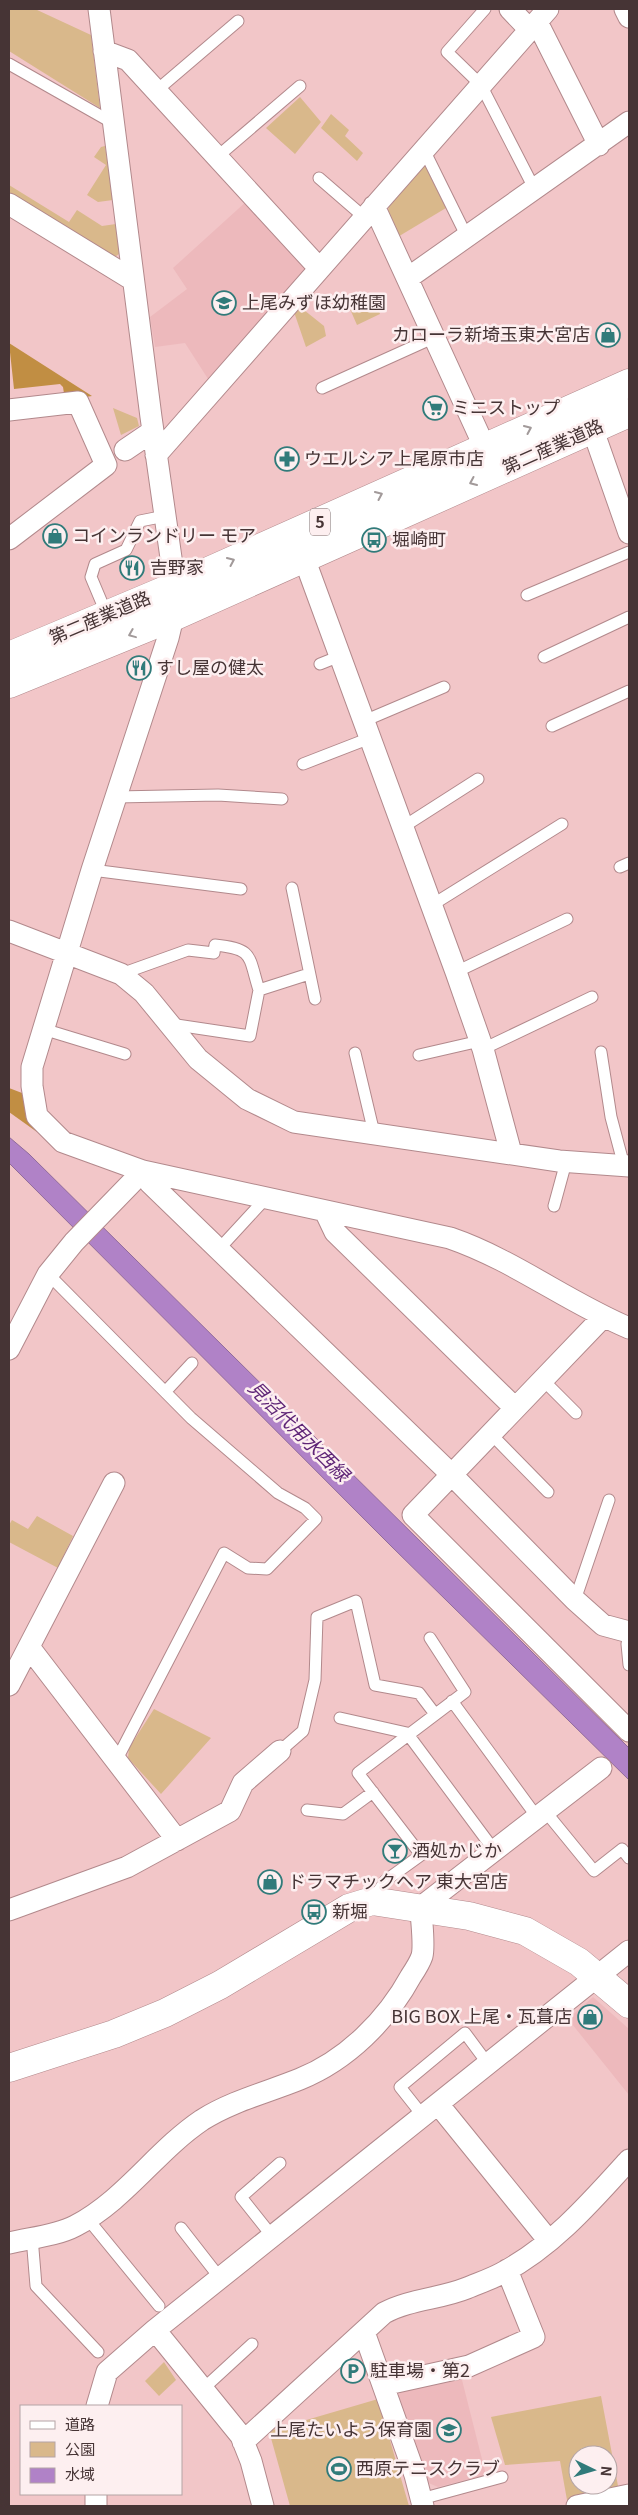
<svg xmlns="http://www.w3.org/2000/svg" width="638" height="2515" viewBox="0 0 638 2515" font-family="Georgia,'Noto Sans JP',serif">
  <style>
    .built { fill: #edb9bc }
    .green { fill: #d9b88b; fill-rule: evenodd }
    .forest { fill: #c18e43 }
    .water { fill: #b082c7; stroke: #906b9b }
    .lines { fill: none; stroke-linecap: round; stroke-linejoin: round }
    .service-casing { stroke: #b2898c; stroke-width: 13 }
    .minor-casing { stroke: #b2898c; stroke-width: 23 }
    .tertiary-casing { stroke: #b2898c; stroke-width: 29 }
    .primary-casing { stroke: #b2898c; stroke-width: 29 }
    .service { stroke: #fff; stroke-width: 11 }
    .minor { stroke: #fff; stroke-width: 21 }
    .tertiary { stroke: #fff; stroke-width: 28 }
    .primary { stroke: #fff; stroke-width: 28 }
    .oneway { stroke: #a29a9a }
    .labels { text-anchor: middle; stroke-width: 5; stroke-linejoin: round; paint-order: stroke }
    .shield { fill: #fdeff0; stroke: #7d6c6d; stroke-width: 1 }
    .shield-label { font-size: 16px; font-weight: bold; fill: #463435 }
    .poi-label { font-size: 18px; fill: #463435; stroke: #fdeff0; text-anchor: start }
    .street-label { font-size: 18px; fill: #463435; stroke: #fdeff0 }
    .water-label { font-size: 19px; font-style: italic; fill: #5f2577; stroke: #fdeff0 }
  </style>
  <rect width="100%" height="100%" fill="#f2c6c8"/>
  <path class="built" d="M248,200L309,269L210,382L185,343L155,347L150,317L187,289L173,268Z
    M593,1997L629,2029V2095L568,2019Z
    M461,2376L486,2475L438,2487L426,2482L398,2398L401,2390Z"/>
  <path class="green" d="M9,9H35L91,35L100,108L9,51Z
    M300,97L321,122L295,154L266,128Z
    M331,114L349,130L345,136L363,153L357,161L321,128Z
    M105,146L113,200L98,202L87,195L106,165L94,157L101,147Z
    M424,160L446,208L396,238L386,220L391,196Z
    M9,185L69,222L77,210L102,226L116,224L119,254L112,259L9,194Z
    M361,294L365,305L375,300L380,314L357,325L346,300Z
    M299,306L324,326L326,336L306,347L294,312Z
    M113,408L137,418L139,426L121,435Z
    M37,1516L73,1536L58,1568L9,1542V1525L12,1520L28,1529Z
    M154,1709L211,1738L161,1794L128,1758L129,1748Z
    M164,2362L176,2380L159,2396L145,2381Z
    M601,2396L618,2486L567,2500L560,2461L505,2465L491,2417ZM578,2455H608V2485H578Z
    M378,2399L409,2506H290L269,2431Z"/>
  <path class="forest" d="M9,343L92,396L65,400L63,387L60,384L14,389Z
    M9,1088L22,1093L26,1110L37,1132L9,1112Z"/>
  <path class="water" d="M9,1137L29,1154L629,1748V1780L391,1546L9,1163Z"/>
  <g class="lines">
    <g class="service-casing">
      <path id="service" d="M485,9L447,52L481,85L535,190
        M9,64L113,123
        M156,91L238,21
        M424,150L467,237
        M217,157L300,86
        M319,178L364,217
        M322,388L435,337
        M527,595L629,552
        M107,615L91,577L95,564L126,550L140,521L165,516
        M544,657L629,617
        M320,664L340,656
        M364,721L444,687
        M552,726L629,691
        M303,764L370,738
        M116,797L218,795L282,799
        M403,827L478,779
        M620,867L629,863
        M92,870L241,889
        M292,888L315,999
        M432,905L562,824
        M456,972L567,919
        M121,974L188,950L214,953L215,945C254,949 248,955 259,990
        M170,1024L250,1036L259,990L309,974
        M43,1029L125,1054
        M483,1049L592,997
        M601,1052L611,1117L624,1166
        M355,1053L374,1133
        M419,1055L480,1041
        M554,1206L566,1162
        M219,1249L266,1198
        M48,1274L191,1418L278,1493L305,1508L316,1519L267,1569L248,1568L224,1553L116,1761
        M543,1380L576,1413
        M166,1391L192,1363
        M491,1434L548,1492
        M575,1600L609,1500
        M629,1634L627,1644L629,1665
        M452,1701L537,1817
        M340,1718L407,1733L494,1850
        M280,1751L303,1731L315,1680L317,1617L356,1601L375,1685L419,1693L435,1714
        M307,1810L343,1814L373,1792
        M545,1811L594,1871L622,1849L629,1858
        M372,1901L385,1881L421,1855L358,1773L465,1692L430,1638
        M423,2116L400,2087L465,2033L488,2064
        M87,2218L159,2306
        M181,2228L220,2278
        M272,2236L241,2197L280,2163
        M32,2237L36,2286L98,2352
        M203,2389L252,2344
        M421,2499L502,2477"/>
    </g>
    <g class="minor-casing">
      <path id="minor" d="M99,9L151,417L175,586L173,617L168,638L92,870L32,1067V1086L37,1116L63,1142L143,1171L450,1238C514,1260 567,1302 629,1328
        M510,9L530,30
        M625,9L629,17
        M537,22L599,145
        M104,51L128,60L319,268
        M9,204L133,280
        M374,206L485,448
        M408,278L629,122
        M9,410L78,402L106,465L9,539
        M588,416L629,533
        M125,450L153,431
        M156,455L548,9
        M304,558L456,972L483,1049L511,1153
        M9,931L121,974L144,993L198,1059L247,1099L294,1122L559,1161L629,1166
        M143,1171L150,1183L452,1475L575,1600L603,1625L629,1632
        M325,1211L335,1232L515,1408
        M603,1317L413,1515L629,1731
        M9,1349L48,1274L74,1242L143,1171
        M29,1647L177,1840
        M9,1685L114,1483
        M9,1910L127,1867L230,1811L243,1783L280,1751
        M438,2104L549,2241
        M9,2243C29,2238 56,2236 75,2226C125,2200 156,2151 202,2120C232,2101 268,2092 300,2079C347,2060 387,2020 411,1976C415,1970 420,1962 422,1956C425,1945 421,1920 421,1907L601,1768
        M155,2330L241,2436L251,2461L263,2506
        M364,2332L415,2475L423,2506
        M383,2385L469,2366L534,2337L507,2270
        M97,2406L107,2372L155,2330L629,1951
        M243,2442L384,2313C410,2299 440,2299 467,2288C479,2283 491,2279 502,2273C553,2246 591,2202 629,2160
        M96,2494V2506
        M577,2506L629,2495"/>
    </g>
    <g class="tertiary-casing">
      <path id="tertiary" d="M9,2068L114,2034L165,2013L220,1985L349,1908L372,1901L469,1916L525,1931L579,1962L629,2004"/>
    </g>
    <g class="primary-casing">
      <path id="primary" d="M9,656L175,586L629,383
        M9,684L173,617L629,413"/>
    </g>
    <use href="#service" class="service"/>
    <use href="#minor" class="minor"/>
    <use href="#tertiary" class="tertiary"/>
    <use href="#primary" class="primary"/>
  </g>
  <defs><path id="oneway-chevron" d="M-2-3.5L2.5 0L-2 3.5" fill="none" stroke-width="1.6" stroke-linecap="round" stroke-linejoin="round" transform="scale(1.25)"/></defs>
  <g class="oneway">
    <use href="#oneway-chevron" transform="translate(528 429) rotate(-24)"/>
    <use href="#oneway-chevron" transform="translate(473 482) rotate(156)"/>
    <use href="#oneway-chevron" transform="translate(379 495) rotate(-24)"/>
    <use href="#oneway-chevron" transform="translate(231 561) rotate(-24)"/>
    <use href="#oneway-chevron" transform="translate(132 634) rotate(158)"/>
  </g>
  <defs>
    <g id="school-ring" transform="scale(1.25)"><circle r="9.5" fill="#fdeff0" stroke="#317b7a" stroke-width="1.5"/><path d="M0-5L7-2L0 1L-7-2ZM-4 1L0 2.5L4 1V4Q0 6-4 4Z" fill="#317b7a"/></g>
    <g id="shop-ring" transform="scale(1.25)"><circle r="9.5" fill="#fdeff0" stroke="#317b7a" stroke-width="1.5"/><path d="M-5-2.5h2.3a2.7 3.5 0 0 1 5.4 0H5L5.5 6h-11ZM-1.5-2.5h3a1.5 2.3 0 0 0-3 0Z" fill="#317b7a"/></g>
    <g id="supermarket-ring" transform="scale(1.25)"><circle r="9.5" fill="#fdeff0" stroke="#317b7a" stroke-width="1.5"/><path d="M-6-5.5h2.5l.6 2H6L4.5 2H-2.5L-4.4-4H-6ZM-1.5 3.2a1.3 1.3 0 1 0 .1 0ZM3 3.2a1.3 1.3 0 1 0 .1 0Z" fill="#317b7a"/></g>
    <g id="pharmacy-ring" transform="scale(1.25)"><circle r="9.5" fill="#fdeff0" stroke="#317b7a" stroke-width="1.5"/><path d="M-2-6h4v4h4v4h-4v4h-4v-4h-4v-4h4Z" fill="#317b7a"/></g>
    <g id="bus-ring" transform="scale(1.25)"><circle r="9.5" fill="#fdeff0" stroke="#317b7a" stroke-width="1.5"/><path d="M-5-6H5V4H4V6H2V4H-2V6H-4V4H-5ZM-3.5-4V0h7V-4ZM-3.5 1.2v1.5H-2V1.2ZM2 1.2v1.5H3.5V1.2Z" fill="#317b7a"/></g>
    <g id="restaurant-ring" transform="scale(1.25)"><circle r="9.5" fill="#fdeff0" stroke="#317b7a" stroke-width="1.5"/><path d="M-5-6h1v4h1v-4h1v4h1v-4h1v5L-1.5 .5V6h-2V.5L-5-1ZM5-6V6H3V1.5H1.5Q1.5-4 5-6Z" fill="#317b7a"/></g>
    <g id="bar-ring" transform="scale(1.25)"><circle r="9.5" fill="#fdeff0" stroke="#317b7a" stroke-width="1.5"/><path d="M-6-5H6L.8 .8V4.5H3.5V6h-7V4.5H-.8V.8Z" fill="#317b7a"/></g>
    <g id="parking-ring" transform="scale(1.25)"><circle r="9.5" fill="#fdeff0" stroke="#317b7a" stroke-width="1.5"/><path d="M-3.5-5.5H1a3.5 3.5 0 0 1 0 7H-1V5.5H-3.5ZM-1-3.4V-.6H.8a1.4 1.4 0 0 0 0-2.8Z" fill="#317b7a"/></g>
    <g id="stadium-ring" transform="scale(1.25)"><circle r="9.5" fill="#fdeff0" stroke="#317b7a" stroke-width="1.5"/><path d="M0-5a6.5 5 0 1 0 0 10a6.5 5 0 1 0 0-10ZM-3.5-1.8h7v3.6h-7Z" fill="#317b7a"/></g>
  </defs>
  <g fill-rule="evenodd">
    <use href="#school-ring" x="224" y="303"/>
    <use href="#shop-ring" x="608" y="335"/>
    <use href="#supermarket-ring" x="435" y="408"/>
    <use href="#pharmacy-ring" x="287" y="459"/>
    <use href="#shop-ring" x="55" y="536"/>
    <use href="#bus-ring" x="374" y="540"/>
    <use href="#restaurant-ring" x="132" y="568"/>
    <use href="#restaurant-ring" x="139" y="668"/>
    <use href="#bar-ring" x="395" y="1851"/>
    <use href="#shop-ring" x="270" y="1882"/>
    <use href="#bus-ring" x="314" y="1912"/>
    <use href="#shop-ring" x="590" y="2017"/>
    <use href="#parking-ring" x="353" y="2371"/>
    <use href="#school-ring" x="449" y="2430"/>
    <use href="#stadium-ring" x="339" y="2469"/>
  </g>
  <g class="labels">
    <rect class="shield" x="310" y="508.5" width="20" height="27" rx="4"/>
    <g class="shield-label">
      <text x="320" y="528">5</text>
    </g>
    <g class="poi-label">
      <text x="242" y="309">上尾みずほ幼稚園</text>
      <text x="590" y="341" text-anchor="end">カローラ新埼玉東大宮店</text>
      <text x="452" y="414">ミニストップ</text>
      <text x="304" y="465">ウエルシア上尾原市店</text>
      <text x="72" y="542">コインランドリー モア</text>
      <text x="392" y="546">堀崎町</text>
      <text x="150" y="574">吉野家</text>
      <text x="156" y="674">すし屋の健太</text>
      <text x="412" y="1857">酒処かじか</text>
      <text x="288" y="1888">ドラマチックヘア 東大宮店</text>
      <text x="332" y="1918">新堀</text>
      <text x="572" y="2023" text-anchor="end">BIG BOX 上尾・瓦葺店</text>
      <text x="370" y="2377">駐車場・第2</text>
      <text x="432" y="2436" text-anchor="end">上尾たいよう保育園</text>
      <text x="356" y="2475">西原テニスクラブ</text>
    </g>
    <g class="street-label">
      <text transform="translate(553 447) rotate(-24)" y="6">第二産業道路</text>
      <text transform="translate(100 618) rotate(-23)" y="6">第二産業道路</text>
    </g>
    <g class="water-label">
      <text transform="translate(299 1431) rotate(45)" y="7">見沼代用水西緑</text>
    </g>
  </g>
  <rect width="638" height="2515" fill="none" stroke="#463435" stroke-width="20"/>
  <rect x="20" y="2405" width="162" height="90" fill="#fdeff0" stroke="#b4a4a5"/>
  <rect x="30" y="2421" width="25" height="8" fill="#ffffff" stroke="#b4a4a5"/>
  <text x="65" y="2430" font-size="15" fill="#463435">道路</text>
  <rect x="30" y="2442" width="25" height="15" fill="#d9b88b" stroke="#b4a4a5"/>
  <text x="65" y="2455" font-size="15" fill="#463435">公園</text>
  <rect x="30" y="2468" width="25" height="15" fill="#b082c7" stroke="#b4a4a5"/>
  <text x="65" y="2480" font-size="15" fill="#463435">水域</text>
  <g transform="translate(593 2470) rotate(95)"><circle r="24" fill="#fdeff0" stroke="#b4a4a5"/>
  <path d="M0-4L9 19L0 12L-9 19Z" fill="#317b7a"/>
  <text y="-8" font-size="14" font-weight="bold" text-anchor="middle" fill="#463435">N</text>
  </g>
</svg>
